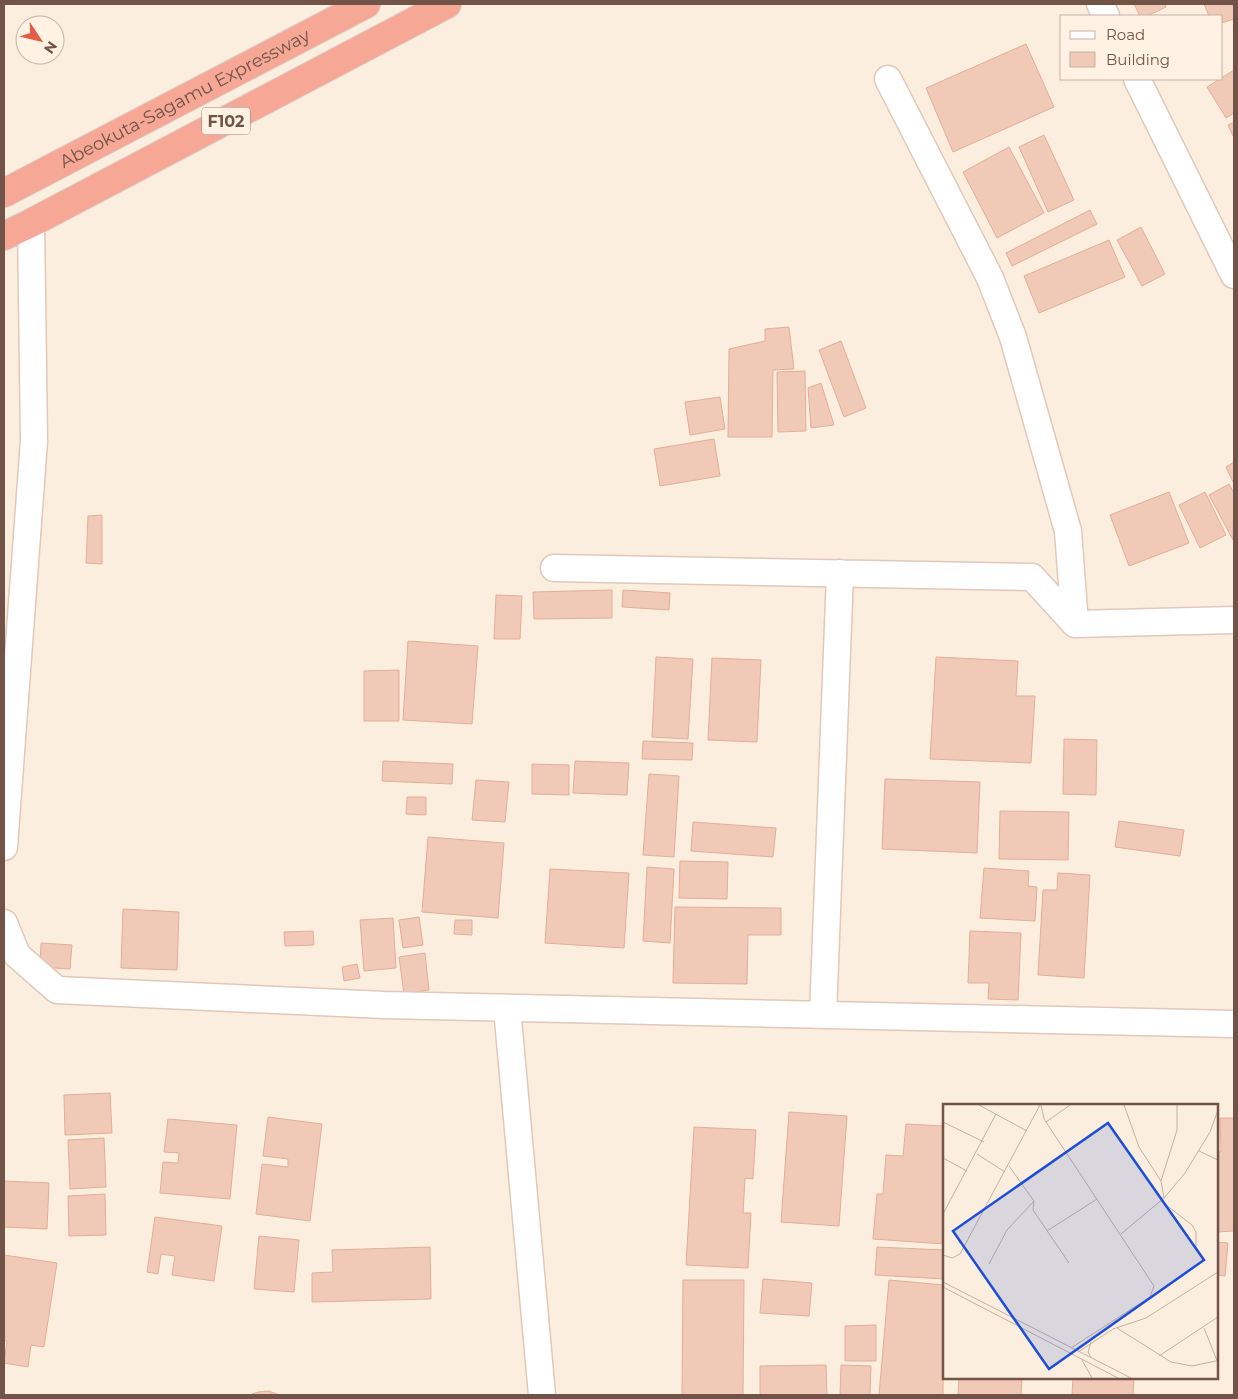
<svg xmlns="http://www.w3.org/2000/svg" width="1238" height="1399" viewBox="0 0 1238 1399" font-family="Montserrat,sans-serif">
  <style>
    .building { fill: #f1c9b7; stroke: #e3ae97 }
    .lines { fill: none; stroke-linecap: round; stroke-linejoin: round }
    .minor-casing { stroke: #dfc9bb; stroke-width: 29 }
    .highway-casing { stroke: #dad2cf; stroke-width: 30 }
    .minor { stroke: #fff; stroke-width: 26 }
    .highway { stroke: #f6a795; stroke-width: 28 }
    .labels { text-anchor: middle; stroke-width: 4; stroke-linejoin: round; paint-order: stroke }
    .shield { fill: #fff2e4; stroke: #9c8376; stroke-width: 1 }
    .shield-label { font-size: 16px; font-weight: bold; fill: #715347 }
    .street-label { font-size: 18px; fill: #715347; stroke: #fff2e4 }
    .inset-road { fill: none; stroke: #c4b0a2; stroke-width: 1 }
    .view { fill: #1d4ed8; fill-opacity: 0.15; stroke: #1d4ed8; stroke-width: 2.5 }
    .inset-edge { fill: none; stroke: #715347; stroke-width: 2.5 }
  </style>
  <rect width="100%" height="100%" fill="#fceede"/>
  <path class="building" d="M1134,4H1165L1166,7L1147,16H1140Z
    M1204,4H1233L1234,19L1222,23V16H1209Z
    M1026,44L1054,107L953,152L926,88Z
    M1234,70V113L1226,118L1207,87Z
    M1234,122V138L1228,125Z
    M1044,135L1074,200L1048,212L1019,147Z
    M1009,147L1044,213L997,238L963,172Z
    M1090,210L1097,224L1012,266L1006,253Z
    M1141,227L1165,274L1142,286L1117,240Z
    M1109,240L1125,277L1039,313L1024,276Z
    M789,327L794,369L773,370L772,437H728L729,349L765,341V329Z
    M841,341L866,408L844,417L819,350Z
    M805,371L806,431L778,432L777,372Z
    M821,383L834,425L811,428L808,388Z
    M720,397L725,429L690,435L685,402Z
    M714,439L720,476L660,486L654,449Z
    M1234,462V484L1226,467Z
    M1229,484L1234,493L1233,540L1209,495Z
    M1169,492L1189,543L1129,566L1110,515Z
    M1205,492L1226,535L1200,548L1179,505Z
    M102,515V564L86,563L88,516Z
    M612,590V618L534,619L533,592Z
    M623,590L670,593L669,610L622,607Z
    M496,595L522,596L520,639H494Z
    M408,641L478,646L472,724L403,720Z
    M656,657L693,659L688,739L652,737Z
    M936,657L1018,661L1016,696H1035L1031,763L930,759Z
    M712,658L761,660L757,742L708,740Z
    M399,670V721H364V671Z
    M1064,739L1097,740L1096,795L1063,794Z
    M643,741L693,743L692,760L642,759Z
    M383,761L453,764L452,784L382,781Z
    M575,761L629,763L627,795L573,793Z
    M532,764L569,765V795L532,794Z
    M649,774L679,776L674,857L643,855Z
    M885,779L980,782L977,853L882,849Z
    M476,780L509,782L505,822L472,820Z
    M407,797H426V815L406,814Z
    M1000,811L1069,812L1068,860L999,859Z
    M1119,821L1184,830L1180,856L1115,847Z
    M693,822L776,828L773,857L691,851Z
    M428,837L504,843L498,918L422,912Z
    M680,861L728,862L727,899L679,898Z
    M647,867L674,869L670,943L643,941Z
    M984,868L1029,871L1028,886L1037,887L1035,921L980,918Z
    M550,869L629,873L624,948L545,943Z
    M1058,873L1090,875L1084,978L1038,975L1043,890H1057Z
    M675,907L781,908V935H748L747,984L673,983Z
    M123,909L179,912L177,970L121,968Z
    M419,917L423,945L403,948L399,920Z
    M393,918L396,968L364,971L360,920Z
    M455,920H472V935L454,934Z
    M313,931L314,945L285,946L284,932Z
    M970,931L1021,933L1018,1000L988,999L989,983H968Z
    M41,943L72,945L70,969L40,967Z
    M425,953L429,990L404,994L399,957Z
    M357,964L360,978L344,981L342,967Z
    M110,1093L112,1133L65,1135L64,1095Z
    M789,1112L847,1116L839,1226L781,1222Z
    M268,1117L322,1124L310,1221L256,1214L262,1164L288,1167V1159L263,1156Z
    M1220,1118H1234V1231L1217,1232V1152H1221Z
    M168,1119L237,1125L230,1199L160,1193L163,1162L178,1163L179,1153L164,1152Z
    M906,1124L944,1126V1244L873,1239L877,1194H883L886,1155L903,1156Z
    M694,1127L756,1130L753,1179L745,1178L743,1213H751L748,1268L686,1265Z
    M104,1138L106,1187L70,1189L68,1140Z
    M4,1181L49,1183L47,1229L4,1227Z
    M105,1194L106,1235L69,1236L68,1196Z
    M155,1217L222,1226L214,1281L172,1275L175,1256L161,1254L158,1274L147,1272Z
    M259,1236L299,1240L294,1292L254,1289Z
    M1217,1242L1228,1243L1225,1276L1217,1275Z
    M430,1247L431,1299L312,1302V1273L333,1272L332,1250Z
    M877,1247L944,1250V1279L875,1275Z
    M4,1255L57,1263L44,1347L31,1345L28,1367L4,1363L7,1341L4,1340Z
    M763,1279L812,1283L809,1316L760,1313Z
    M683,1280H744L743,1395H682Z
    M889,1280L944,1285L943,1395H879Z
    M876,1325V1361H845V1326Z
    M826,1365L827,1395H760V1366Z
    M841,1365L871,1366L870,1395H840Z
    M959,1378H1022L1021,1395H958Z
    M1073,1378H1134L1133,1395H1072Z
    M269,1391L279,1395H249L258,1392Z"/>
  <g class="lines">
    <g class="minor-casing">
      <path id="minor" d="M1100,4L1106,16
        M888,79L990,278L1013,337L1068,531L1075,624
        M1137,79L1234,275
        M554,568L1032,577L1075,624L1234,620
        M4,847L34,441L31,223
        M4,923L17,955L57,990L384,1005L1234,1024
        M507,1008L542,1395
        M823,1015L840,573"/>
    </g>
    <g class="highway-casing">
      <g id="highway">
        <path id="s1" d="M4,193L366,4"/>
        <path d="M4,236L31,223L447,4"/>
      </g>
    </g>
    <use href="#minor" class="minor"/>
    <use href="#highway" class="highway"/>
  </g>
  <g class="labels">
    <rect class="shield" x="202" y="107.5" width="48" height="27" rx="4"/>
    <g class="shield-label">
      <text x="226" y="127">F102</text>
    </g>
    <g class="street-label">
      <text dy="6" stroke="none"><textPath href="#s1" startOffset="204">Abeokuta-Sagamu Expressway</textPath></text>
    </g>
  </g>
  <g transform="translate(943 1104)">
    <rect width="275" height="275" fill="#fceede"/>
    <path class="inset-road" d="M36,1L84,27M98,1L101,15L211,182L207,193L128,244M181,1L196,43L218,77L221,94M0,18L41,38M103,18L127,1M256,47L275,56M34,50L62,68M0,54L24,67M66,62L91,97L90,106L126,159M218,77L234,26V1M218,97L249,121L253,128V144M0,110L53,10M104,127L154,95M178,130L221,94L242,69L267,28L275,6M0,151L9,154L17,150L97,1M46,160L64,126L91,97M0,178L188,274M0,183L175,274M174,224L228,258L249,262L273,257M261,224L275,259M148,238L145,248L148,253M135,248L170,225L203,214L275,168M216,252L275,213M139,256L149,274"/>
    <path class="view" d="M165,19L261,156L106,265L10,127Z"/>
    <rect width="275" height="275" class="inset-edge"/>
  </g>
  <rect width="1238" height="1399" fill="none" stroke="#715347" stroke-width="10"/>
  <rect x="1060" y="15" width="162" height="65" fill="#fff2e4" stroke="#c6b2a5"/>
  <rect x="1070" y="31" width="25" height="8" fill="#ffffff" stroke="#c6b2a5"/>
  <text x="1106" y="40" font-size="15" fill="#715347">Road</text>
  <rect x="1070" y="52" width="25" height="15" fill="#f1c9b7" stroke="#c6b2a5"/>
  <text x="1106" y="65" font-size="15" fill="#715347">Building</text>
  <g transform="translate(40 40) rotate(125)"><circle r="24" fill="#fff2e4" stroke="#c6b2a5"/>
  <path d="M0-4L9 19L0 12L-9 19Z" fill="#e55c44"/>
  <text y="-8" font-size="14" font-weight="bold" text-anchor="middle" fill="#715347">N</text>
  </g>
</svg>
